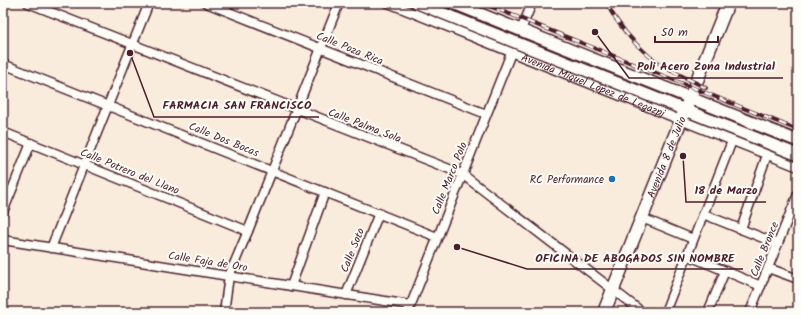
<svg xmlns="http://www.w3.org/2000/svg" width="801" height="315" viewBox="0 0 801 315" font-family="Kalam,sans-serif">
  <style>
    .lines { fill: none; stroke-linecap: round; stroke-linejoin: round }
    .street-casing { stroke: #4a1f2b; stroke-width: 11 }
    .secondary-casing { stroke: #4a1f2b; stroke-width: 14 }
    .primary-casing { stroke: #4a1f2b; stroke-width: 15 }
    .street { stroke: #fdfcf7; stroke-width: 8 }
    .secondary { stroke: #fdfcf7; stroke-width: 11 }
    .primary { stroke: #fdfcf7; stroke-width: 12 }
    .rail-casing { stroke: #4a1f2b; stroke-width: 4 }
    .rail { stroke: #fdfcf7; stroke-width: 2.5; stroke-dasharray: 8; stroke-linecap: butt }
    .poi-dot { fill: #1f6fb2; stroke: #fdfcf7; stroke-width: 1.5 }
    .labels { text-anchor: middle; stroke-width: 4; stroke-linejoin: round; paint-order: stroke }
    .street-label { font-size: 11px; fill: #4a1f2b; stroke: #fdfcf7 }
    .poi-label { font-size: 11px; fill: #4a1f2b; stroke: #fdfcf7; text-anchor: end }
    .leader { fill: none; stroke: #4a1f2b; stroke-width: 1.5 }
    .callout-dot { fill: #4a1f2b; stroke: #fdfcf7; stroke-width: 1.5 }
    .callout-label { font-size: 12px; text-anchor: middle; font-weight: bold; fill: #4a1f2b; stroke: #fdfcf7; stroke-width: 4; stroke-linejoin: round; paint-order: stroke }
  </style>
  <rect width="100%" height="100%" fill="#faecdd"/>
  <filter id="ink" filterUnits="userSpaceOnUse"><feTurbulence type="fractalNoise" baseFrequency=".025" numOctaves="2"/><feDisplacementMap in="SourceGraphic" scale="8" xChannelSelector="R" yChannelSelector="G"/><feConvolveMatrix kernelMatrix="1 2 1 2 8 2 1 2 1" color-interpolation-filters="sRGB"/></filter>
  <g filter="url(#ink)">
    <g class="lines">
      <g class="street-casing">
        <g id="street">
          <path d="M28,3L462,174L642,312"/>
          <path d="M206,3L486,114"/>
          <path id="s1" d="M388,3L798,167"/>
          <path d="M521,30L532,3"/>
          <path d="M3,64L437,237"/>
          <path d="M3,132L248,231"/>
          <path d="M3,212L31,143"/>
          <path d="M703,214L778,244"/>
          <path d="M642,218L693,239"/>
          <path d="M741,229L767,155"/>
          <path d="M3,240L410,305"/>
          <path d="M51,248L149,3"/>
          <path d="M687,255L761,286"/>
          <path d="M768,268L798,279"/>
          <path d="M291,286L325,192"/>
          <path d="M346,295L379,213"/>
          <path d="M224,312L229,276L248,231L339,3"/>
          <path d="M408,312L511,53"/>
          <path d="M665,312L732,141"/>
          <path d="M708,312L725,271"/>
          <path d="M750,312L798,194"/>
        </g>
      </g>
      <g class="secondary-casing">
        <path id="secondary" d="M417,3L798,155
          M453,3L798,141"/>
      </g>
      <g class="primary-casing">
        <g id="primary">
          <path id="s2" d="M604,312L728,3"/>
        </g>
      </g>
      <use href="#street" class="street"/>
      <use href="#secondary" class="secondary"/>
      <use href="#primary" class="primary"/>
      <g class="rail-casing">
        <path id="rail" d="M482,3L798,130
          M606,3C617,23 631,41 649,56C666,69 687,78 706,88"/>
      </g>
      <use href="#rail" class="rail"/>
    </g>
  </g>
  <circle class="poi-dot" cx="612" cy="179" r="4"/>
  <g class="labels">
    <g class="street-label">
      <text transform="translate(350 48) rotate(22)" y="4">Calle Poza Rica</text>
      <text dy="4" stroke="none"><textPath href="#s1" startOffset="221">Avenida Miguel López de Legazpi</textPath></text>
      <text transform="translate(365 125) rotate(21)" y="4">Calle Palma Sola</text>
      <text transform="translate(224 139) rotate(22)" y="4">Calle Dos Bocas</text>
      <text dy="4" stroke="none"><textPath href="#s2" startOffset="167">Avenida 8 de Julio</textPath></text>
      <text transform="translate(130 171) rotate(22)" y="4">Calle Potrero del Llano</text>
      <text transform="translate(449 178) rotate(-68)" y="4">Calle Marco Polo</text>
      <text transform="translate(764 249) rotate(-68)" y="4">Calle Bronce</text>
      <text transform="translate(352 250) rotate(-68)" y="4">Calle Soto</text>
      <text transform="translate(208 261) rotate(9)" y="4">Calle Faja de Oro</text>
    </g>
    <g class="poi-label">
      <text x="604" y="183">RC Performance</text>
    </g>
  </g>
  <path class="leader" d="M595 32L629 78H783M130 53L154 117H319M683 156L686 202H766M457 247L527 269H743"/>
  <g class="callout-dot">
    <circle cx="595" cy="32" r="4"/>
    <circle cx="130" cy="53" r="4"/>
    <circle cx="683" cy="156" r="4"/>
    <circle cx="457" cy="247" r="4"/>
  </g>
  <g class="callout-label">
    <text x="706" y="70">Poli Acero Zona Industrial</text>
    <text x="237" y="109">FARMACIA SAN FRANCISCO</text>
    <text x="726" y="194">18 de Marzo</text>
    <text x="635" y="262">OFICINA DE ABOGADOS SIN NOMBRE</text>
  </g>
  <rect width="801" height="315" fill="none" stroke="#fdfcf7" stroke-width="16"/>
  <rect x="8" y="8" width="785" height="299" fill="none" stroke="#4a1f2b" stroke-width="1.5" filter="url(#ink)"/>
  <path d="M655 36v6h63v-6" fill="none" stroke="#4a1f2b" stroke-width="2"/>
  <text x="661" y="36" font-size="12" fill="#4a1f2b" stroke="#fdfcf7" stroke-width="3" paint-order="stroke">50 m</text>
</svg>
